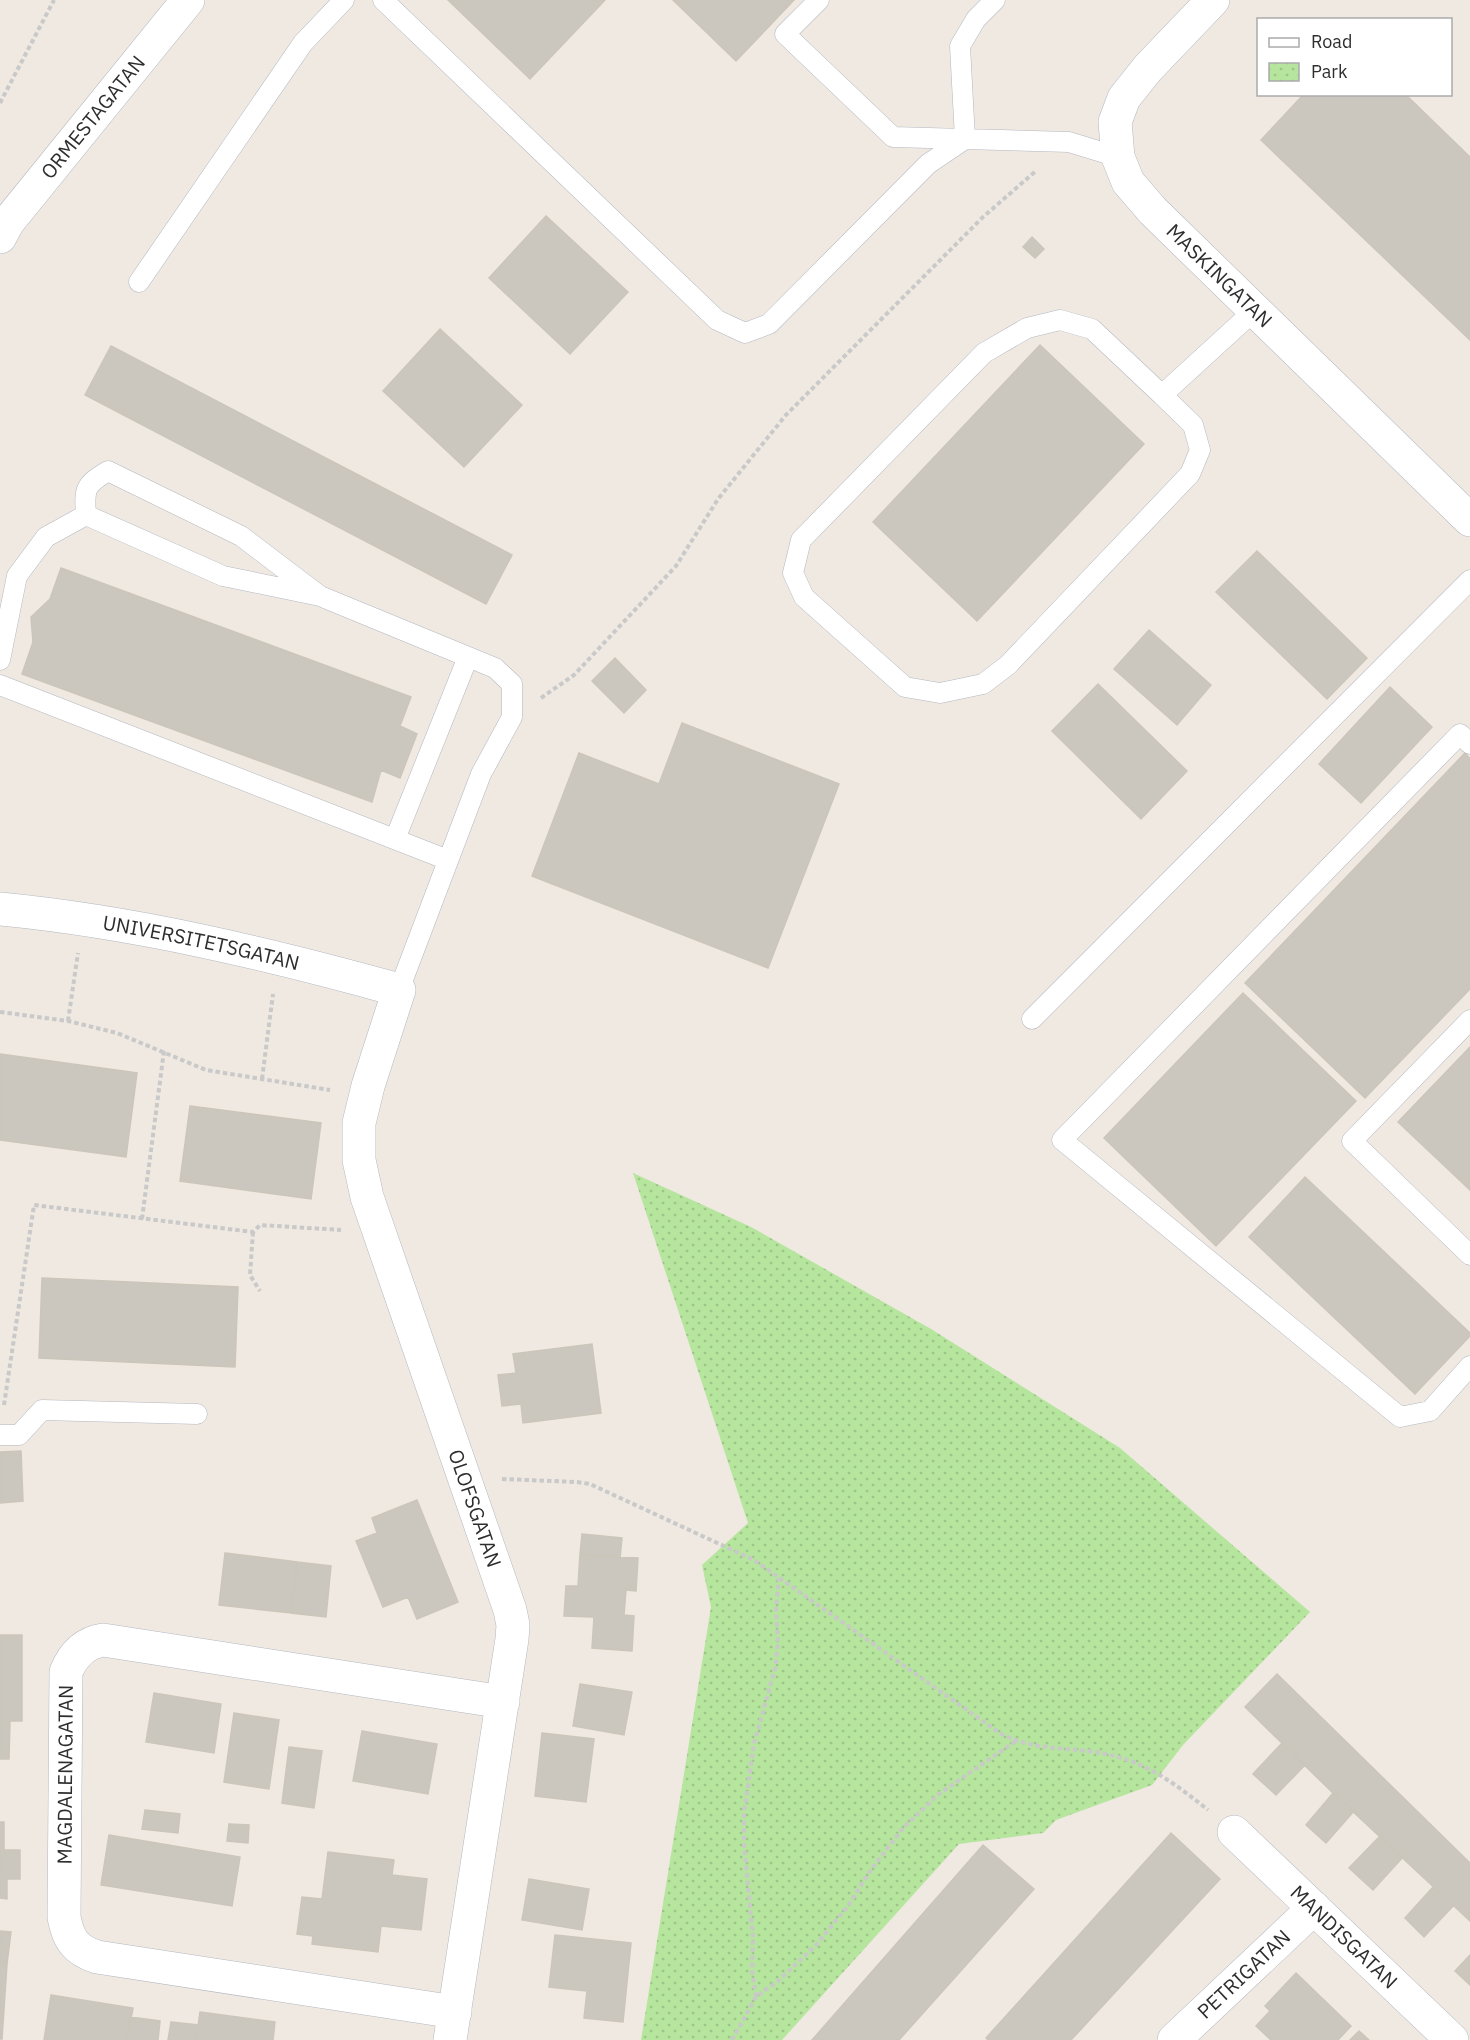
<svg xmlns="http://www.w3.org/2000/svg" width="1470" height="2040" viewBox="0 0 1470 2040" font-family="'IBM Plex Sans',sans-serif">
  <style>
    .park { fill: url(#park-dots) }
    .building { fill: #cbc7bf; stroke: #cbc5ba; stroke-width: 1.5 }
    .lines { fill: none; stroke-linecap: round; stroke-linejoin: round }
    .service-casing { stroke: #b4b7c1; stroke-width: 21 }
    .minor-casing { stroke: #b4b7c1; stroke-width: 34 }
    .tertiary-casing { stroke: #b4b7c1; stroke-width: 34 }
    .path { stroke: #c9c9c9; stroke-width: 4; stroke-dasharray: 4.5 3; stroke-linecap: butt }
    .service { stroke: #fff; stroke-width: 20 }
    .minor { stroke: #fff; stroke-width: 33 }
    .tertiary { stroke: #fff; stroke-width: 33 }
    .labels { text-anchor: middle; stroke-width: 4.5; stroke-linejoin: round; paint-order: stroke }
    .street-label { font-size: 20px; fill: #2e2e2e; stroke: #fff }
  </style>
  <defs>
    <pattern id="park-dots" width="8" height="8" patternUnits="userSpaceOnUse" patternTransform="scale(1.5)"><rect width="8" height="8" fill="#b6e59e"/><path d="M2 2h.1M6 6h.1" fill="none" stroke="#9dc588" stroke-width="1.8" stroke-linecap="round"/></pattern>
  </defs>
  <rect width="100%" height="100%" fill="#efe9e1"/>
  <path class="park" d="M633,1173L751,1227L931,1329L1120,1448L1310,1612L1183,1745L1152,1785L1056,1820L1043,1833L959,1844L782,2040H641L711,1607L702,1565L748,1523Z"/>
  <path class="building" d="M448,0H605L530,79Z
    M673,0H794L736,61Z
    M1304,94H1405L1470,157V340L1261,140Z
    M546,216L628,292L570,354L489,278Z
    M1032,237L1044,249L1035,258L1023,247Z
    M440,329L522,405L464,467L383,391Z
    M1040,345L1144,444L977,621L873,522Z
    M111,346L512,555L486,604L85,395Z
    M1257,551L1367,658L1327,699L1216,592Z
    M61,568L411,697L400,726L417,734L400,778L381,770L372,802L22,674L33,642L31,617L50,599Z
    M1149,630L1211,685L1177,725L1114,669Z
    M615,658L646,690L624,713L592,681Z
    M1098,684L1187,771L1141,819L1052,731Z
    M1390,687L1432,727L1361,803L1319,764Z
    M682,723L839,784L768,968L532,876L579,753L659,784Z
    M1465,753L1470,759V989L1365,1098L1245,983Z
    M1243,993L1356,1101L1216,1246L1104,1138Z
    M1470,1047V1190L1398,1122Z
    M0,1054L137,1073L126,1157L0,1140Z
    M190,1106L321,1123L311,1199L180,1181Z
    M1305,1177L1470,1333V1336L1415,1394L1249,1237Z
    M42,1278L238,1287L235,1367L39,1358Z
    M592,1344L601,1413L523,1423L521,1404L502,1406L498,1375L516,1373L513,1354Z
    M21,1451L23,1501L0,1503V1452Z
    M417,1500L458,1602L417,1619L408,1597L383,1607L356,1541L377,1533L372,1518Z
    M582,1534L622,1538L620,1558L580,1554Z
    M225,1553L297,1562L291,1613L219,1605Z
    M580,1554L638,1558L636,1591L626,1590L624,1615L634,1616L632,1651L592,1648L594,1617L564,1616L566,1586H578Z
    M297,1562L331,1566L326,1617L291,1613Z
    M0,1635H22V1721H10L9,1759H0Z
    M1277,1674L1470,1863V1921L1333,1793L1245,1707Z
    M580,1684L632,1692L624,1735L573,1726Z
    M154,1693L221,1704L214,1753L146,1742Z
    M234,1713L279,1720L269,1789L224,1782Z
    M362,1731L437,1744L428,1794L353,1781Z
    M542,1733L594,1739L586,1802L535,1796Z
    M1282,1743L1305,1765L1276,1795L1253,1774Z
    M289,1747L322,1751L314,1808L282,1803Z
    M1333,1793L1354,1811L1326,1843L1306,1825Z
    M145,1810L180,1814L178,1833L142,1829Z
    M0,1822H4V1850H20V1879H7V1899L0,1898Z
    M229,1824L249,1825L248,1843L227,1841Z
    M1171,1833L1220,1879L1071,2040H988L986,2038Z
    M109,1835L240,1857L232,1906L101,1885Z
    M1380,1836L1403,1857L1373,1890L1349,1868Z
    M983,1845L1034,1889L899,2040H812Z
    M328,1852L394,1860L392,1875L427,1879L421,1930L381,1926L378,1952L312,1944L313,1936L297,1934L302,1897L322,1899Z
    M529,1879L589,1889L582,1930L522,1920Z
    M1433,1887L1454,1905L1424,1937L1405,1918Z
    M0,1931L11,1932L7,1964L0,1963Z
    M555,1935L631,1943L623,2022L584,2018L587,1991L549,1987Z
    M1470,1955V1985L1455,1971Z
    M0,1963L7,1964L2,2039H0Z
    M1296,1973L1351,2026L1338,2040H1271L1256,2026L1270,2011L1265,2006Z
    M51,1995L133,2008L127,2040H44Z
    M200,2012L275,2022L273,2040H196Z
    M130,2017L160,2021L158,2040H127Z
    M171,2022L198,2025L196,2040H168Z
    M1359,2031L1369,2040H1350Z"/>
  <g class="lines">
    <g class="service-casing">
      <path id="service" d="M383,0L717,320L745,333L769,324L928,164L965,139L960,46L976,19L995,0
        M819,0L785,34L893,137L1069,142L1118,157
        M139,282L303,43L344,0
        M1162,395L1193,425L1200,450L1190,474L1008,665L983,684L940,693L905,687L804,597L793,573L801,540L984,353L1027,328L1060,320L1092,329L1162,395L1255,310
        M320,596L223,576L86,515C84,488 85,485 108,471L241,536L320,596L495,668L512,684V717L481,774L399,990
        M0,660L17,576L46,537L86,515
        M0,685L448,860
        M1470,744L1460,734L1062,1140L1400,1417L1430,1411L1470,1366
        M395,839L468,657
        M1032,1019L1470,580
        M1470,1020L1352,1141L1470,1255
        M0,1435H19L42,1410L197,1414"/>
    </g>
    <g class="minor-casing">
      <g id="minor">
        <path id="s1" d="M1213,0L1148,68L1124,98L1115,122L1118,157L1128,182L1153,211L1470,520"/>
        <path id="s2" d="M0,909C135,922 269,954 399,990L368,1086L359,1123V1160L367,1197L510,1610L513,1625L512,1639L450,2040"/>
        <path id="s3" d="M1234,1832L1452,2040"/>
        <path id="s4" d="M455,2012L97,1957C75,1950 68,1939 64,1917L66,1672C73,1655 84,1643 103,1640L503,1702"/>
        <path id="s5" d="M1174,2040L1314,1908"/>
      </g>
    </g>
    <g class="tertiary-casing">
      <g id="tertiary">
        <path id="s6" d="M0,237L8,222L188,0"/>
      </g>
    </g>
    <path class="path" d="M0,103L54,0
      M541,698L574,675L676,566L718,499L786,415L983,217L1037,170
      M0,1012L68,1021L117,1033L206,1070L330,1090
      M68,1021L78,953
      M262,1079L273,994
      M142,1219L164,1051
      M253,1232L250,1275L260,1291
      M4,1405L34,1205L253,1232L260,1225L341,1230
      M502,1479L577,1482L590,1484L754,1560L1001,1734C1035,1750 1060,1747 1095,1752C1142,1759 1172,1781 1208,1810
      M756,1997L752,1970L753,1937L744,1845V1814L754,1744L775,1669L778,1643L776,1608L779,1578
      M732,2040L756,1997L778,1981L816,1945L848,1906L872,1868L904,1827L939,1794L1016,1741"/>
    <use href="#service" class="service"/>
    <use href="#minor" class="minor"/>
    <use href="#tertiary" class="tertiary"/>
  </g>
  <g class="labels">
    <g class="street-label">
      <text dy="7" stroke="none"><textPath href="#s6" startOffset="152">ORMESTAGATAN</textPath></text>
      <text dy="7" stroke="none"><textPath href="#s1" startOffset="351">MASKINGATAN</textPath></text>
      <text dy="7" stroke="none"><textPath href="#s2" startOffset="204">UNIVERSITETSGATAN</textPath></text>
      <text dy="7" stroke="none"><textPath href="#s2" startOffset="951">OLOFSGATAN</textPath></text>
      <text dy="7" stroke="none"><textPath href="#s4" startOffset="560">MAGDALENAGATAN</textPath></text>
      <text dy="7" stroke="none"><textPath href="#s3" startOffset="152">MANDISGATAN</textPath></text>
      <text dy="7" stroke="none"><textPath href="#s5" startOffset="96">PETRIGATAN</textPath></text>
    </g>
  </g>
  <rect x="1257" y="18" width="195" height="78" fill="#ffffff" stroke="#ababab" stroke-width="1.5"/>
  <rect x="1269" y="38" width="30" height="9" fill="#ffffff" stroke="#ababab" stroke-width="1.5"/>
  <text x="1311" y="48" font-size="18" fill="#2e2e2e">Road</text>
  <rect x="1269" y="63" width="30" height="18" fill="url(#park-dots)" stroke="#ababab" stroke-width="1.5"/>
  <text x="1311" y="78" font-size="18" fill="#2e2e2e">Park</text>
</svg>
